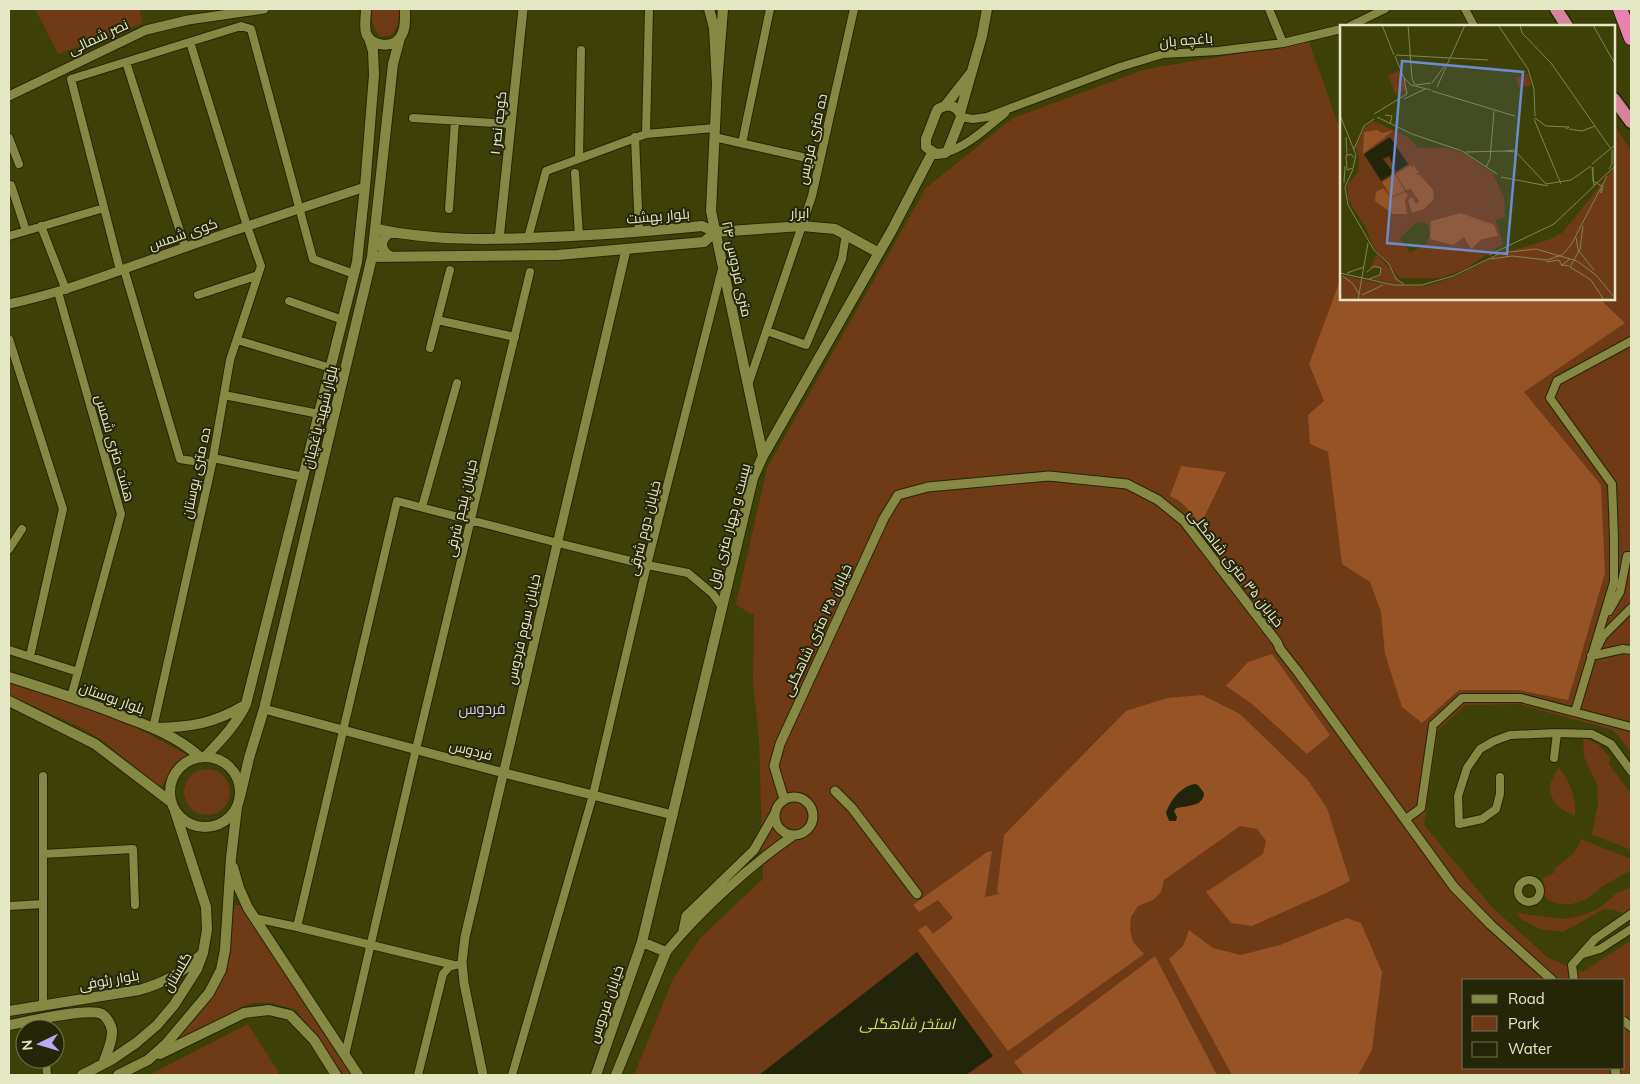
<svg xmlns="http://www.w3.org/2000/svg" width="1640" height="1084" viewBox="0 0 1640 1084" font-family="Mulish,Cairo,sans-serif">
  <style>
    .green { fill: #6f3a16; fill-rule: evenodd }
    .forest { fill: #965326; fill-rule: evenodd }
    .water { fill: #23250a }
    .lines { fill: none; stroke-linecap: round; stroke-linejoin: round }
    .minor-casing { stroke: #252601; stroke-width: 10 }
    .tertiary-casing { stroke: #252601; stroke-width: 11 }
    .secondary-casing { stroke: #252601; stroke-width: 12 }
    .trunk-casing { stroke: #252601; stroke-width: 15 }
    .motorway-casing { stroke: #252601; stroke-width: 16 }
    .minor { stroke: #858944; stroke-width: 8 }
    .tertiary { stroke: #858944; stroke-width: 9 }
    .secondary { stroke: #858944; stroke-width: 10 }
    .trunk { stroke: #d4849b; stroke-width: 12 }
    .motorway { stroke: #e882b1; stroke-width: 14 }
    .labels { text-anchor: middle; stroke-width: 4; stroke-linejoin: round; paint-order: stroke }
    .street-label { font-size: 14px; fill: #e4e8c5; stroke: #252608 }
    .neighbourhood-label { font-size: 15px; fill: #cfc8f4; stroke: #252608 }
    .water-label { font-size: 15px; font-style: italic; fill: #d8df6e; stroke: #252608 }
    .inset-road { fill: none; stroke: #808453; stroke-width: 1 }
    .view { fill: #6d8cd0; fill-opacity: 0.15; stroke: #6d8cd0; stroke-width: 2.5 }
    .inset-edge { fill: none; stroke: #e4e8c5; stroke-width: 2.5 }
  </style>
  <rect width="100%" height="100%" fill="#3e4107"/>
  <path class="green" d="M35,9H139L143,23L58,54Z
    M371,9H401L397,26L391,36H380C373,28 372,19 371,9Z
    M1309,42L1338,124H1341V299H1614V124L1631,151V752L1613,730L1519,704L1466,705L1438,730L1424,825L1491,906L1548,958L1583,972L1631,940V1075H634L673,979L701,937L763,879L759,737L753,683L754,615L736,605L767,468L926,188L1013,118L1146,69ZM1464,980H1624V1068H1464Z
    M9,682L85,705L117,717L189,756C174,765 169,774 161,789L102,740L80,727L9,695Z
    M1583,737L1598,744L1610,758L1609,764L1631,794V850L1592,834L1598,804L1597,785L1584,757Z
    M1559,768C1571,784 1576,796 1575,816C1551,807 1542,789 1559,768Z
    M184 792a23 23 0 1 1 46 0a23 23 0 1 1-46 0Z
    M1581,839L1631,859V865L1630,866L1631,870L1603,886L1585,900L1572,904H1559L1548,900L1544,895L1543,878L1555,872L1554,869L1574,853Z
    M1631,887V908L1623,914L1615,910L1604,909L1563,932L1540,929L1521,919L1517,913L1563,919L1580,916L1598,909L1617,893Z
    M234,905H239L242,907L352,1075H344L296,1010L272,1003H256L246,1005L170,1044L189,1025L208,1001L227,964L231,944L232,909Z
    M248,1024L280,1075H149Z"/>
  <path class="forest" d="M1341,278V299H1600L1625,323L1524,392L1601,485L1605,573L1568,700L1518,690H1459L1422,723L1402,707L1385,654L1381,612L1370,582L1342,564L1328,452L1310,444L1308,415L1324,401L1309,364Z
    M1181,466L1226,472L1200,526C1193,514 1183,501 1170,496Z
    M1272,654L1330,735L1307,754L1252,704L1226,686L1248,662Z
    M1202,695L1240,714L1307,779L1327,808L1350,881L1326,893L1252,926L1231,923L1206,892L1263,854L1266,841L1257,829L1240,826L1164,880L1161,892L1153,900L1138,906L1131,917L1130,930L1133,942L1144,954L1008,1051L918,930L926,925L933,934L953,918L938,900L919,912L913,905L987,852L992,851L985,897L999,894L997,891L1004,835L1126,711L1167,698ZM1187,786L1200,803L1176,808L1174,811L1177,817L1173,822L1168,808L1182,790Z
    M1347,918L1361,923L1382,972L1372,1050L1358,1075H1232L1169,959L1183,946L1189,930L1213,948L1241,955L1280,945Z
    M1155,956L1217,1075H1024L1014,1062Z"/>
  <path class="water" d="M1195,784L1198,785L1204,793C1204,806 1187,806 1176,808L1174,811L1177,817L1176,821H1169L1166,813C1170,801 1181,786 1195,784Z
    M917,952L993,1056L966,1075H759Z"/>
  <g class="lines">
    <g class="minor-casing">
      <path id="minor" d="M1269,9L1283,43
        M1465,9L1474,26
        M1350,26L1385,9
        M126,62L185,247
        M961,117L973,119L987,117L1120,67L1163,54L1218,51L1283,43L1341,29
        M413,118L511,124
        M646,134L649,9
        M635,137L639,232
        M714,137L820,161
        M9,138L19,164
        M742,143L770,9
        M945,153C968,146 986,128 1005,113
        M579,158L581,50
        M575,173L579,236
        M11,185L26,231
        M449,209L455,121
        M41,226L66,290
        M9,236L104,208
        M528,238L546,171L646,134L714,128
        M124,269L180,459L212,464
        M120,270L71,79L241,26L251,29L313,259L354,274
        M58,292L121,514L71,697
        M198,295L258,275
        M289,301L343,320
        M437,320L515,337
        M767,331L806,345L842,259L846,234
        M9,339L63,509L30,656
        M237,340L331,368
        M430,348L450,270
        M748,385L812,196L854,9
        M224,395L319,414
        M213,458L304,477
        M422,507L457,383
        M9,549L22,529
        M1609,611L1620,592L1627,556H1631
        M1598,646L1603,636L1631,608
        M9,650L78,672
        M1591,656L1623,649L1631,650
        M1575,712L1614,582V537L1612,484L1550,398L1557,381L1631,341
        M153,728L212,464L230,360L261,266L247,226L190,42
        M1554,758L1557,733
        M1500,777V794L1496,809L1482,819L1459,824L1458,796L1467,768L1480,749L1494,741L1510,735L1557,733L1592,734L1611,744L1631,771
        M1406,819L1421,808L1433,725L1462,698H1521L1631,727
        M43,854L133,849L135,905
        M1518 891a11 11 0 1 1 22 0a11 11 0 1 1-22 0Z
        M9,906L43,904
        M254,918L297,927L454,965
        M297,927L397,501L558,543L647,565L688,573L713,594L722,607
        M1583,954L1600,949L1631,929
        M1574,980L1572,965L1595,939L1631,914
        M43,1005V776
        M44,1019L45,1029
        M1624,1021L1631,1027
        M345,1055L416,749L530,272
        M46,1059L47,1075
        M418,1075L443,974L449,967L456,965
        M512,1075L593,795L647,565L722,269"/>
    </g>
    <g class="tertiary-casing">
      <path id="tertiary" d="M9,96L146,30L188,20L264,9
        M499,239L523,9
        M9,304C66,292 120,270 175,251C238,229 302,208 365,187
        M264,709L504,773L673,815
        M835,791L852,808L917,894
        M775 816a19 19 0 1 1 38 0a19 19 0 1 1-38 0Z
        M784,799L774,766L780,744L884,518L898,495L928,487L1049,476L1127,484L1158,500L1184,521L1277,642L1280,649L1298,672L1454,887L1491,925L1552,980
        M683,931L686,916L754,850L774,815
        M666,952C701,910 749,866 794,835
        M1615,1068L1616,1075
        M483,1075L464,983L462,962L465,937L626,250"/>
    </g>
    <g class="secondary-casing">
      <path id="secondary" d="M366,9C366,16 364,25 366,33C371,47 394,49 401,36C406,29 405,17 405,9
        M709,9L714,28L717,84L723,9
        M717,84L711,211L763,456
        M947,105C954,106 960,109 961,117L948,150L945,153L936,154L926,147V139L936,113L938,109Z
        M945,106L970,74
        M960,113L982,36L987,9
        M376,229C433,241 492,240 550,237C601,235 651,231 702,226L715,232L802,226L835,229L879,253
        M391,232C379,239 379,250 391,257
        M372,257L558,255L704,242L715,232
        M9,677C47,689 85,701 122,716C150,726 178,737 200,757
        M9,701L95,744L171,802
        M155,728C191,727 213,724 245,705
        M170 792a35 35 0 1 1 70 0a35 35 0 1 1-70 0Z
        M205,757C221,740 236,725 246,704L357,262L365,187L374,75L373,51L369,38
        M240,797L249,758L264,709L372,257L393,64L400,38
        M233,867L239,888L248,908L358,1075
        M9,1011L139,990C164,983 182,973 201,955
        M9,1025C27,1022 87,1007 102,1014C107,1017 111,1025 112,1030C113,1042 106,1054 103,1064
        M160,1054L244,1013L269,1010L290,1015L314,1040L336,1075
        M82,1075L111,1060L136,1043L157,1025L174,1005L197,969L203,953L207,930L206,907L175,811
        M118,1075L148,1060L166,1044L209,993L221,970L225,950L231,858L237,807
        M596,1075L642,942L753,478L763,456L892,230L932,153
        M616,1075L666,952L642,942"/>
    </g>
    <g class="trunk-casing">
      <path id="trunk" d="M1556,9L1567,26
        M1614,99L1631,122"/>
    </g>
    <g class="motorway-casing">
      <path id="motorway" d="M1620,9L1631,38"/>
    </g>
    <use href="#minor" class="minor"/>
    <use href="#tertiary" class="tertiary"/>
    <use href="#secondary" class="secondary"/>
    <use href="#trunk" class="trunk"/>
    <use href="#motorway" class="motorway"/>
  </g>
  <g class="labels">
    <g class="street-label">
      <text transform="translate(98 37) rotate(-25)" y="5">نصر شمالی</text>
      <text transform="translate(1186 40) rotate(-5)" y="5">باغچه بان</text>
      <text transform="translate(498 123) rotate(-84)" y="5">کوچه نصر ۱</text>
      <text transform="translate(812 139) rotate(-77)" y="5">ده متری فردیس</text>
      <text x="800" y="218">ابرار</text>
      <text transform="translate(658 216) rotate(-5)" y="5">بلوار بهشت</text>
      <text transform="translate(183 234) rotate(-19)" y="5">کوی شمس</text>
      <text transform="translate(737 269) rotate(78)" y="5">۲۴ متری فردوس</text>
      <text transform="translate(320 417) rotate(-76)" y="5">بلوار شهید یاغچیان</text>
      <text transform="translate(115 448) rotate(74)" y="5">هشت متری شمس</text>
      <text transform="translate(196 473) rotate(-78)" y="5">ده متری بوستان</text>
      <text transform="translate(461 508) rotate(-77)" y="5">خیابان پنجم شرقی</text>
      <text transform="translate(729 526) rotate(-75)" y="5">بیست و چهار متری اول</text>
      <text transform="translate(644 528) rotate(-76)" y="5">خیابان دوم شرقی</text>
      <text transform="translate(1236 568) rotate(52)" y="5">خیابان ۳۵ متری شاهگلی</text>
      <text transform="translate(523 629) rotate(-77)" y="5">خیابان سوم فردوس</text>
      <text transform="translate(817 630) rotate(-65)" y="5">خیابان ۳۵ متری شاهگلی</text>
      <text transform="translate(112 698) rotate(20)" y="5">بلوار بوستان</text>
      <text transform="translate(471 750) rotate(15)" y="5">فردوس</text>
      <text transform="translate(177 972) rotate(-60)" y="5">گلستان</text>
      <text transform="translate(109 980) rotate(-10)" y="5">بلوار رئوفی</text>
      <text transform="translate(606 1004) rotate(-71)" y="5">خیابان فردوس</text>
    </g>
    <g class="neighbourhood-label">
      <text x="482" y="714">فردوس</text>
    </g>
    <g class="water-label">
      <text x="907" y="1029">استخر شاهگلی</text>
    </g>
  </g>
  <g transform="translate(1340 25)">
    <rect width="275" height="275" fill="#3e4107"/>
    <path d="M59,45L67,64L56,70L48,51ZM188,48L191,60L179,63L176,53ZM33,96L68,112L78,123H108L123,128L153,148L164,173L165,192L156,195L163,219L125,244L100,253H60L33,222L26,203L9,176L7,160L18,147L19,134L16,122L24,104ZM77,197L88,199L90,209L86,219L70,228L60,213ZM275,142V275H0V250L39,258L87,261L119,250L157,230L211,214L223,207ZM37,229L50,244L64,260L32,254L40,251L41,243H30Z" fill="#6f3a16" fill-rule="evenodd"/>
    <path d="M37,105L42,108L54,105L23,129L24,107ZM73,139L79,148L74,149L80,150L93,165L94,174L84,184L72,188L68,175L72,172L76,179L79,176L71,164L66,165L56,149L71,140L72,144ZM55,149L65,166L51,172L42,157ZM43,163L51,173L65,167L68,170L65,175L67,189H53L35,176L36,167ZM121,188L154,200L158,211L142,214L131,224L124,212L113,220L90,214L91,196Z" fill="#965326"/>
    <path d="M50,112L68,139L56,147L49,131L43,134L54,148L41,156L24,129Z" fill="#23250a"/>
    <path class="inset-road" d="M42,0L54,30M68,0L72,53L75,60M158,0L188,44L194,64L195,91M180,0L182,8L211,38L271,124M253,0L275,39M56,30L148,35M55,31L64,53L71,60L91,65M92,58L106,39M76,60L91,58M97,62L125,0M92,66L175,91M64,74L85,64M34,89L67,69L64,53M0,90L16,130L13,143L7,145L6,131L11,129L14,133M45,90L52,91L50,99M37,92L72,109L122,126L157,149M195,93L206,101L229,102L226,104M194,94L221,159M229,104L242,106L255,101M6,112L7,130M14,124L24,101L34,94M175,125L166,126L176,127M178,126H175L206,159L231,155L251,141M125,127L166,126M252,139L275,120M146,142L150,134L154,86M252,142L254,161M253,142V156L263,162L261,168V164M13,144L5,162L8,180L34,225L49,239L56,254L64,259M269,144L272,139V125M161,152L208,161M4,158L5,141M243,201L240,224L230,242L251,255L264,275M236,212L238,225L254,245M149,230L214,199L275,141M151,234L172,231L207,235L222,230L231,220L267,151M206,237L219,235L222,241M229,241L222,240L230,234M27,247L34,241L41,243L40,250L29,254M0,248L54,260H82L113,251L161,228L196,224L237,236L256,250L275,273M7,248L24,242M3,251L13,259L19,269M22,270L43,260M18,275L28,218"/>
    <path class="view" d="M62,36L183,47L167,229L47,218Z"/>
    <rect width="275" height="275" class="inset-edge"/>
  </g>
  <rect width="1640" height="1084" fill="none" stroke="#e4e8c5" stroke-width="20"/>
  <rect x="1462" y="979" width="162" height="90" fill="#252608" stroke="#717454"/>
  <rect x="1472" y="995" width="25" height="8" fill="#858944" stroke="#717454"/>
  <text x="1508" y="1004" font-size="15" fill="#e4e8c5">Road</text>
  <rect x="1472" y="1016" width="25" height="15" fill="#6f3a16" stroke="#717454"/>
  <text x="1508" y="1029" font-size="15" fill="#e4e8c5">Park</text>
  <rect x="1472" y="1042" width="25" height="15" fill="#23250a" stroke="#717454"/>
  <text x="1508" y="1054" font-size="15" fill="#e4e8c5">Water</text>
  <g transform="translate(40 1044) rotate(265)"><circle r="24" fill="#252608" stroke="#717454"/>
  <path d="M0-4L9 19L0 12L-9 19Z" fill="#b9abf7"/>
  <text y="-8" font-size="14" font-weight="bold" text-anchor="middle" fill="#e4e8c5">N</text>
  </g>
</svg>
